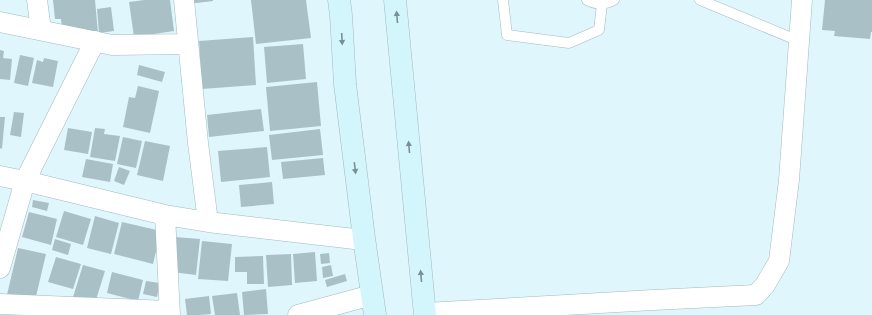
<svg xmlns="http://www.w3.org/2000/svg" width="872" height="315" viewBox="0 0 872 315" font-family="Manrope,sans-serif">
  <style>
    .building { fill: #a9c1c6 }
    .lines { fill: none; stroke-linecap: round; stroke-linejoin: round }
    .lane-casing { stroke: #a2babf; stroke-width: 11 }
    .street-casing { stroke: #a2babf; stroke-width: 21 }
    .secondary-casing { stroke: #a2babf; stroke-width: 23 }
    .lane { stroke: #fff; stroke-width: 10 }
    .street { stroke: #fff; stroke-width: 20 }
    .secondary { stroke: #d3f6fd; stroke-width: 22 }
    .oneway { fill: #799095 }
  </style>
  <rect width="100%" height="100%" fill="#dff7fc"/>
  <path class="building" d="M53,0H95L98,33L79,35V28L62,30L61,19H55Z
    M144,0H170L174,31L134,37L129,2Z
    M187,0H213V1L188,4Z
    M251,0H306L311,38L256,44Z
    M825,0H872V32H871L870,39L834,36L835,31L822,30Z
    M111,7L114,31L99,33L97,9Z
    M253,37L256,85L202,89L199,41Z
    M303,44L306,79L267,83L264,47Z
    M0,50L4,51L3,58L12,59L10,80L0,79Z
    M20,55L34,58L28,86L14,83Z
    M44,58L58,61L53,87L32,83L37,60L43,62Z
    M139,65L165,72L162,82L137,75Z
    M317,82L321,126L270,131L266,87Z
    M138,86L159,91L150,133L123,127L129,97L135,98Z
    M261,109L264,131L209,137L207,115Z
    M14,112L24,113L21,137L10,135Z
    M0,117H5L2,149L0,148Z
    M68,128L92,132L88,154L64,150Z
    M95,128L105,129L104,134L120,136L115,161L90,157Z
    M320,129L323,155L272,160L269,135Z
    M123,137L142,141L136,168L117,164Z
    M145,141L170,146L163,181L137,175Z
    M267,147L270,177L221,182L218,151Z
    M323,158L325,175L283,179L281,162Z
    M86,159L113,164L110,182L82,177Z
    M119,167L130,171L124,185L114,181Z
    M272,182L274,204L241,207L239,185Z
    M33,200L49,203L47,211L32,207Z
    M64,211L91,219L83,245L56,237Z
    M29,212L57,219L51,245L22,237Z
    M95,216L119,223L111,254L87,248Z
    M122,222L161,231L153,264L114,254Z
    M175,237L200,239L196,275L172,272Z
    M55,239L71,244L68,255L52,250Z
    M202,241L232,244L228,281L198,279Z
    M18,248L46,254L34,305L6,299Z
    M315,252L317,281L295,283L293,254Z
    M329,253L330,263L321,264L320,254Z
    M291,254L292,285L268,287L266,255Z
    M263,256L264,284H247V272H235V257Z
    M56,257L81,264L73,289L48,282Z
    M83,265L105,271L95,303L73,297Z
    M331,265L333,276L323,278L322,267Z
    M112,272L143,280L138,301L107,293Z
    M345,274L347,281L327,287L325,280Z
    M146,281L160,283L157,297L143,294Z
    M266,289L268,314L244,315L242,292Z
    M237,293L240,315H215L212,296Z
    M209,296L211,314L199,315H187L185,299Z"/>
  <g class="lines">
    <g class="lane-casing">
      <path id="lane" d="M503,0L507,35L569,43L599,30L602,4
        M587,0C595,4 605,5 614,0
        M700,0L799,41"/>
    </g>
    <g class="street-casing">
      <path id="street" d="M37,0L41,30
        M184,0L198,143L208,222
        M0,22L112,45L188,44
        M0,176L25,181L165,215L208,222L363,240L364,238
        M165,215L170,315
        M0,268L25,181L95,41
        M0,304L169,311
        M425,313L653,300L756,295L765,285L779,261L789,180L802,0
        M298,315L372,295"/>
    </g>
    <g class="secondary-casing">
      <path id="secondary" d="M339,0L341,15L345,84L364,238L375,315
        M395,0L425,315"/>
    </g>
    <use href="#lane" class="lane"/>
    <use href="#street" class="street"/>
    <use href="#secondary" class="secondary"/>
  </g>
  <defs><path id="oneway-solid" d="M-6-.8H1V-3.2L6.5 0L1 3.2V.8H-6Z"/></defs>
  <g class="oneway">
    <use href="#oneway-solid" transform="translate(397 17) rotate(-95)"/>
    <use href="#oneway-solid" transform="translate(342 39) rotate(87)"/>
    <use href="#oneway-solid" transform="translate(409 147) rotate(-95)"/>
    <use href="#oneway-solid" transform="translate(355 168) rotate(83)"/>
    <use href="#oneway-solid" transform="translate(421 276) rotate(-95)"/>
  </g>
</svg>
